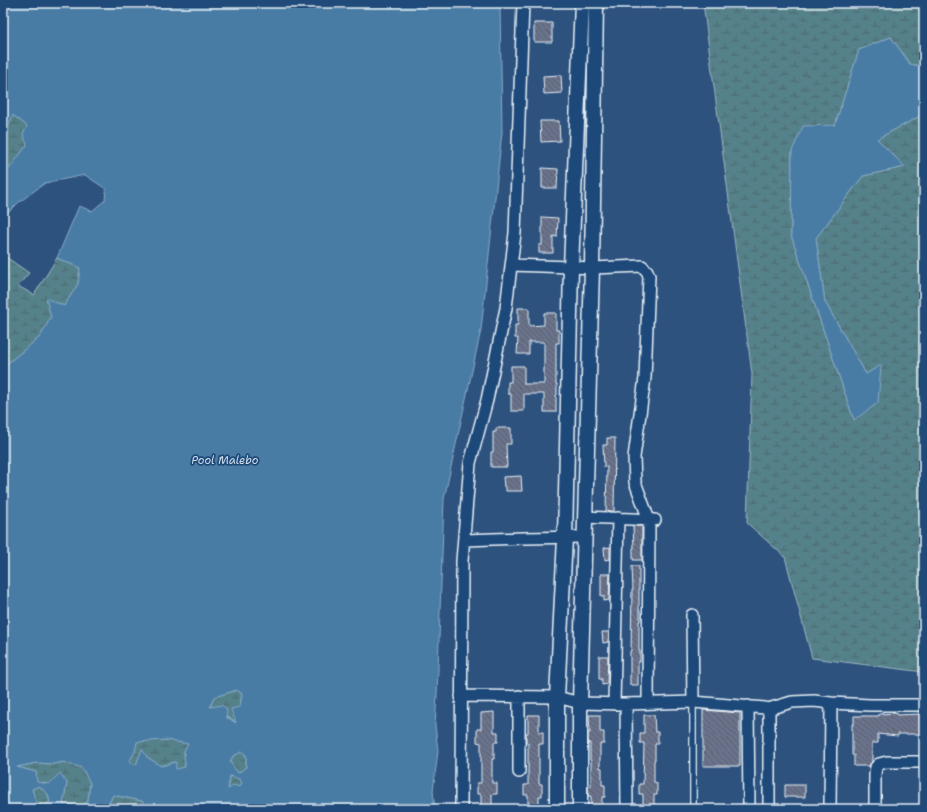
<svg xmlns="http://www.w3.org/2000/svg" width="927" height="812" viewBox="0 0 927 812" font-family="'Shantell Sans',sans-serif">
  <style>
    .wetland { fill: url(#wetland-marsh); stroke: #9eb9c1 }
    .water { fill: #487ba5; stroke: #88aac6; fill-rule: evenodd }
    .building { fill: url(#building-back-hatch); stroke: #e8f1f8 }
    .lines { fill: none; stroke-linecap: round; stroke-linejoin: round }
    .service-casing { stroke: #e8f1f8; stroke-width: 8 }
    .minor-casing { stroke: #e8f1f8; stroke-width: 14 }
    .tertiary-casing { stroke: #e8f1f8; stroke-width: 17 }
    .service { stroke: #1f4a7a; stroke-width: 5.5 }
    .minor { stroke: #1f4a7a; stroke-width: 11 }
    .tertiary { stroke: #1f4a7a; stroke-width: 14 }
    .labels { text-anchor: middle; stroke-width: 3.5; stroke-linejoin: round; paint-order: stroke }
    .water-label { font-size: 11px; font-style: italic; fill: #d0dfec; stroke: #1f4a7a }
  </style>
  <defs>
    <pattern id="wetland-marsh" width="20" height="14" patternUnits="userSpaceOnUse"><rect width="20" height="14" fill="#54818a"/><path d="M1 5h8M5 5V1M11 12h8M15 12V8" fill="none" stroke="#4e676d"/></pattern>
    <pattern id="building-back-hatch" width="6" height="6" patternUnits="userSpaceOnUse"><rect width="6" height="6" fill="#6b738c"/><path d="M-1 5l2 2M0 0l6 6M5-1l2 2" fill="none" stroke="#585e6b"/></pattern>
  </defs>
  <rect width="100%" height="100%" fill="#2e527e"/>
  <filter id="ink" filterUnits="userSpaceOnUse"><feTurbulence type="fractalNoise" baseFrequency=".025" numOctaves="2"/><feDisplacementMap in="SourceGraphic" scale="8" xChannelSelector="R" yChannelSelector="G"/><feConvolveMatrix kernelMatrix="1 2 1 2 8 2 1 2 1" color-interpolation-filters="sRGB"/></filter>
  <g filter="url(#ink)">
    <path class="wetland" d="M703,3H924V67L910,64L891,37L859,50L835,125L792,151L791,235L854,420L880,366L866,374L825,302L816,238L863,176L905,167L877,139L924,114V672L812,658L785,557L747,523L752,374Z
      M13,115L27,126V145L9,170L3,169V134L5,133Z
      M3,255L29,273L18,286L34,295L57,258L80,268L78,284L64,306L47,299L51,317L40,337L3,367Z
      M237,690L242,694L237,723L210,707L214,697Z
      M166,740L189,743L184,751L185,767L176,770L175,762L161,766L147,757L142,750L136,765L129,761L135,752L136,741Z
      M242,752L246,755V767L238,774L230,762L233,756Z
      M64,762L82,768L90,783L88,801L81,806L63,804L67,783L49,784L36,782V772L16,767L36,763L53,764Z
      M230,776L239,778L242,783L239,787L228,789Z
      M39,786L48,794L50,802L43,806L37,804L32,789Z
      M113,795L142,801L147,809H106Z"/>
    <path class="water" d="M3,3H500L502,132L481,330L444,499L437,696L435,725L438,751L433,791L435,809H147L142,801L113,795L106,809H3V367L40,337L51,317L46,298L64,306L78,284L80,268L57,258L79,206L92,211L105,200L106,189L85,175L45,183L18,203L3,218V169H9L27,145L23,134L27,126L13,115L5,133L3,134ZM237,690L242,694L240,707L231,709L236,723L226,717L227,710L222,705L210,707L214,697ZM166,740L188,744L184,751L185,767L176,769V762L161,766L147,757L142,749L136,765L129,762L135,752L137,742ZM242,752L246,755V767L238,773L230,762L233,756ZM64,762L82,768L90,783L88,801L81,806L63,804L67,783L60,773L49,784L37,782L36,772L17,767L36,763L53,764ZM230,776L239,779L242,783L239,787L234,785L228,789ZM39,786L48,794L50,802L43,806L37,804L32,789Z
      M891,37L910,64L924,67V114L877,139L905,167L863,176L816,238L825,302L866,374L881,365L878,403L854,420L791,235L792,151L803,126L835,125L859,50Z"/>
    <path class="building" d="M534,23H552V42H534Z
      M561,75L562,93L544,94L543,76Z
      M540,121H559L560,141L541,142Z
      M542,168L558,169L557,188H542Z
      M542,217L558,218L557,237L553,236V253H539V245H542Z
      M518,308H529V326L544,325V313H556V330H559V343H556V384H557V395H556V412H544V394H524V411H511V394H508V382H511V366H524V384H544V342H529V354H517L518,338H515V325H518Z
      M496,428H511V444H506L507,467H491V452H493V432H496Z
      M607,438H615L614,511H606L607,467H604L603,445H607Z
      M521,476L522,491H506V487H504L503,477Z
      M633,526H642V560H633V548H634Z
      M610,547V559L605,560L604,548Z
      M632,566H639V610H640V621H639V651H640V662H638V685H630V651H631L632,590H633Z
      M601,574H610L609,600L604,601V596H601Z
      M602,632H609L608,642L603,643Z
      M599,656H608L607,684L602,685V679H599Z
      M703,710L740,713V766H703Z
      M494,712V732H498V742H494V759H492V783H497V794H492V809H481V794H477V783H481V743L477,742V729H481V713Z
      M897,713V715L920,714L921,734H898V736L878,734V743H872V762L869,766H854V755H852V724H854V716H879V714Z
      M528,715H539V732H543V744H539V784H542V796H539V809H528V795H524V785H528V743H526V733H528Z
      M589,715H600V732H604V744H600V768H602V785H605V797H602V809H591V796H588V786H591V760H590V743H588V733H590Z
      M644,715H654L655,732H658V744H655V760H654V782L657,783V795H654V809H643V794H639V784H643L644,743H640V733H644Z
      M785,785H805V797H785Z"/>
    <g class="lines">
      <g class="service-casing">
        <path id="service" d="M693,809V702"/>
      </g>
      <g class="minor-casing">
        <path id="minor" d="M511,265L571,267L592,268L642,266L647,271L649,276L645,378L634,457L635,482L649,520L648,703
          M584,517L655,520
          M464,540L524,538L584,537
          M692,615L693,702
          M461,696L557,697L580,703L626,704L693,702L765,708L769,711V809
          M831,703L870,705H924
          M614,704L618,518
          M626,704L627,809
          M748,706L749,809
          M768,709L792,702L814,701L831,703L830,809
          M519,772V696
          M461,809L462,561L470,463L487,400L506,308L515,233L523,3
          M875,809V774L876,767L879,764L887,762H924"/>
      </g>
      <g class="tertiary-casing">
        <path id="tertiary" d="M557,809V697L565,538L571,267L582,3
          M580,809V703L592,268L596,3"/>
      </g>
      <use href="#service" class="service"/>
      <use href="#minor" class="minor"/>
      <use href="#tertiary" class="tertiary"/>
    </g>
  </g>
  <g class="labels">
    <g class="water-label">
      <text x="225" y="464">Pool Malebo</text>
    </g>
  </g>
  <rect width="927" height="812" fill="none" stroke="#1f4a7a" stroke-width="16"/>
  <rect x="8" y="8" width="911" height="796" fill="none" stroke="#e8f1f8" stroke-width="1.5" filter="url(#ink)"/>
</svg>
